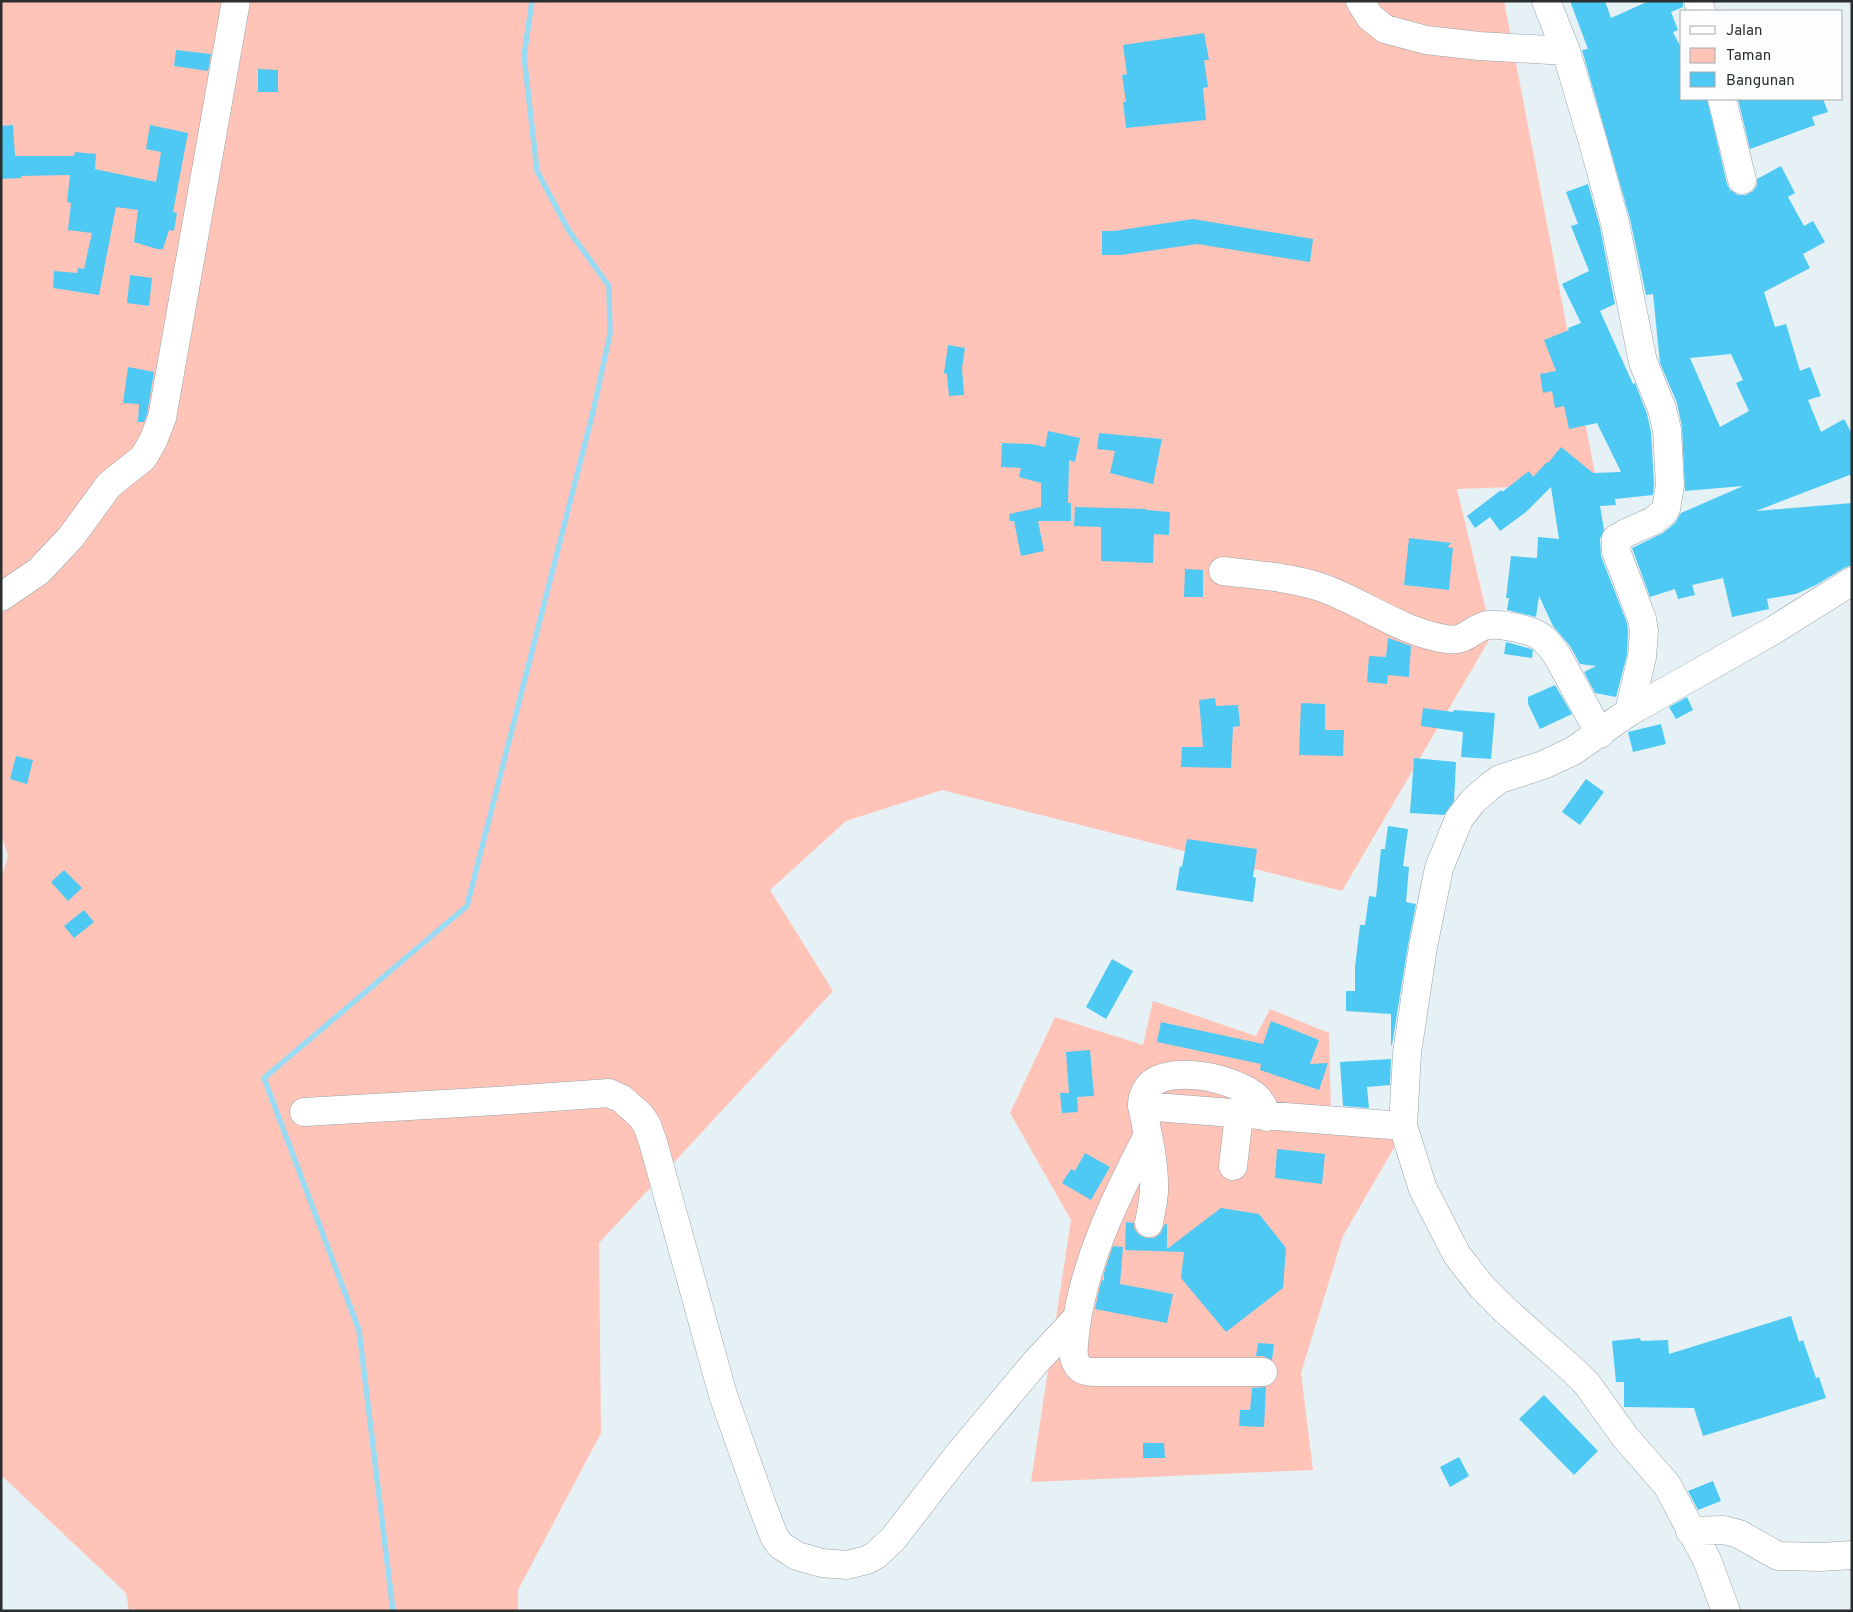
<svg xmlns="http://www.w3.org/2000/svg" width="1853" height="1612" viewBox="0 0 1853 1612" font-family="Overpass,sans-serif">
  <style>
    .green { fill: #ffc3b7 }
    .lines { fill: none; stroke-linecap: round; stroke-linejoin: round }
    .stream { stroke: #9adbf4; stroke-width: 5.5 }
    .building { fill: #4dc9f3; fill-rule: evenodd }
    .minor-casing { stroke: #98a3a7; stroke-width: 29 }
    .minor { stroke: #fff; stroke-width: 28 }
  </style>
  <rect width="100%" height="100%" fill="#e6f1f6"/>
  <path class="green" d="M1,1H1504L1597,484L1457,489L1492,635L1342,891L942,790L846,821L770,890L833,991L599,1243L601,1433L518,1590V1611H129L126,1593L1,1475V879L8,856L1,834Z
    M1153,1001L1256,1036L1270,1009L1329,1033L1331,1115L1388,1121L1395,1146L1343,1236L1301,1373L1313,1470L1031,1482L1071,1220L1010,1113L1055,1017L1143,1045Z"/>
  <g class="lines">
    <path class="stream" d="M393,1611L359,1330L264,1078L467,906L593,412L610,334L609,286L569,231L537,171L524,56L532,1"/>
  </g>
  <path class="building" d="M1570,1H1605L1611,18L1649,1H1683V7L1671,12L1678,30L1673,32L1682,50V99H1707L1727,184L1730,190L1738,195H1746L1753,191L1757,185V179L1781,166L1795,193L1788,197L1804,226L1813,221L1825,242L1803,254L1810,268L1764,292L1775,327L1786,324L1800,371L1810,367L1821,396L1808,400L1821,432L1844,419L1852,434V474L1756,511L1852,503V565L1844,568L1816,585L1796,594L1767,599L1769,609L1732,617L1723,578L1692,585L1695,595L1678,599L1675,589L1650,597L1632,548L1663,533L1675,523L1681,513L1743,486L1685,491L1682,427L1677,403L1660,363L1653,294L1646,295L1630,219L1582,50L1588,49ZM1731,354L1743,380L1736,383L1749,411L1720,427L1690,358Z
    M1204,33L1209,60H1204L1208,87L1203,88L1206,120L1126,128L1123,102H1126L1122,75L1127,74L1123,45Z
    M176,50L211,54L208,71L174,66Z
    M258,69L278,70V92H258Z
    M1738,99H1823L1828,112L1812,117L1815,125L1750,149Z
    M13,125L15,156H74L75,152L96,154L95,169L156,182L161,152L146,149L150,125L188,133L173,212L177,213L174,231L169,230L163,249H157L134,242L138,210L116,207L99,295L53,288L54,271L77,273L78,268L84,269L92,233L68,230L71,203L67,202L70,175L21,176L22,178L1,179V126Z
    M1588,184L1600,227L1615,304L1600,311L1633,384L1635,383L1647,414L1651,432L1654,484L1653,495L1615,499L1616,505L1600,506L1604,530L1600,539L1601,556L1627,623L1628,632L1627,655L1616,697L1595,693L1584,672L1596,666L1580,664L1570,646L1553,626L1539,596L1536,617L1507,610L1509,598H1506L1511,556L1537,558L1538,537L1559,539L1551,487L1526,512L1500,531L1490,517L1475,528L1467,516L1501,490L1502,492L1529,471L1533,477L1547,462L1548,463L1561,447L1593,473L1621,472L1597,423L1569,429L1564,406L1555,408L1552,391L1543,393L1540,374L1556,371L1544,340L1569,330L1568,328L1581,323L1562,284L1589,271L1571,226L1578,224L1566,192Z
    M1193,219L1313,239L1310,262L1197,244L1121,255H1102V231H1114Z
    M130,275L152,278L149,306L127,303Z
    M948,345L965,348L962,368L964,395L949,396L947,374L944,373Z
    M128,367L154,372L147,414L144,422H138L139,404L123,403Z
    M1048,431L1080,438L1075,462L1069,460L1068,503H1071V521H1038L1044,551L1021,556L1014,521H1010L1009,514L1041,507V483L1019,477L1021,468L1001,467L1002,443L1031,444L1045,447Z
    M1099,433L1162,439L1153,484L1110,473L1115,451L1097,449Z
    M1075,507L1147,509L1146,510L1170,512L1169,535L1154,534L1153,563L1101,561V527L1074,526Z
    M1409,538L1452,543L1447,547L1453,548L1449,590L1404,585Z
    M1185,569L1203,570V597H1184Z
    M1388,638L1411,646L1409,677L1388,675L1387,684L1367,682L1369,656L1386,657Z
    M1506,642L1531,649L1533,650L1532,658L1504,654Z
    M1555,685L1572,714L1540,729L1528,704V697Z
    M1687,697L1693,710L1676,719L1669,707Z
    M1215,698L1216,706L1238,705L1240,726L1233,727L1231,768L1181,767L1182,747H1203L1199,700Z
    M1301,703L1325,704V730H1344L1343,756L1299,755Z
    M1423,708L1453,712L1454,710L1495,713L1491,759L1461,757L1463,732L1421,726Z
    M1661,724L1666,744L1633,752L1628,732Z
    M16,756L33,760L27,784L10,779Z
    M1414,758L1456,762L1454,801L1444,815L1410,813Z
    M1586,779L1604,792L1580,825L1562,812Z
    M1388,826L1408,829L1403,866L1409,867L1406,902L1416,904L1408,945L1392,1045H1391V1014L1346,1011V991H1355V967L1360,925H1365L1369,896L1376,897L1381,849H1385Z
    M1187,839L1257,849L1253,877L1256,878L1253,902L1176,890L1180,866L1182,867Z
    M64,870L82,888L68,901L51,882Z
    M84,910L94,922L74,938L64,926Z
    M1112,959L1133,971L1106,1019L1086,1007Z
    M1271,1021L1319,1040L1310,1064L1328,1063L1319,1090L1260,1070L1261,1064L1157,1042L1161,1022L1263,1044Z
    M1090,1050L1094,1096L1077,1097L1078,1112L1062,1113L1060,1093H1069L1066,1052Z
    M1391,1059L1390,1085L1367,1087L1369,1108L1343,1106L1340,1062Z
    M1277,1149L1325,1154L1322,1184L1275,1178Z
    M1085,1153L1110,1167L1091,1200L1062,1183L1071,1169L1075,1171Z
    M1221,1208L1259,1214L1286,1248L1283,1288L1226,1332L1181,1278L1184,1252L1125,1250L1126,1222L1134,1223V1228L1138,1234L1146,1238H1154L1160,1234L1165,1224H1167V1249Z
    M1113,1246L1123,1247L1120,1284L1173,1294L1167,1323L1095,1309L1100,1286L1102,1280L1104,1281V1273Z
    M1791,1316L1799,1342L1803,1340L1816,1378L1819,1377L1826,1398L1703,1436L1694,1408L1624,1407V1382H1616L1612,1341L1640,1338L1641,1341L1668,1340L1669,1354Z
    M1258,1343L1274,1344L1272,1360L1263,1356H1256Z
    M1266,1387L1264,1427L1239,1426L1240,1410H1250L1252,1388Z
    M1544,1395L1598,1451L1574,1475L1519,1419Z
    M1143,1443H1164L1165,1458H1143Z
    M1459,1457L1469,1476L1450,1487L1440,1467Z
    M1713,1481L1721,1501L1698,1510L1688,1491Z"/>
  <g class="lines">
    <g class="minor-casing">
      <path id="minor" d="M1360,1L1370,17L1385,29L1426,40L1479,46L1566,51
        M1546,1L1566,51L1593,142L1615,223L1643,362L1662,409L1667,430L1670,485L1666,509L1663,513L1653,521L1626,533L1616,539V551L1642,619L1644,631L1642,657L1629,712
        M1698,1L1701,11
        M1722,99L1742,180
        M1223,571C1255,575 1290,577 1320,587C1364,602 1400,632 1446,639C1465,642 1469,631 1484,626C1493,622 1527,629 1536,634C1545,638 1551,647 1557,655L1600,734
        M1,597L39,571L71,537L109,485L143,458L153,441L162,418L236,1
        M1142,1106C1142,1103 1142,1098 1144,1095C1156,1059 1236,1078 1256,1097C1262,1103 1265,1109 1267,1117
        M304,1112L496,1101L609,1093L622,1099L641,1116L647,1125L653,1142L723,1395L762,1505L774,1536L780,1545L797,1556L822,1563L847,1565L867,1560L876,1555L893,1539L958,1455L1035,1363L1076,1319
        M1148,1135C1116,1197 1083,1263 1075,1334C1074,1345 1071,1359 1079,1367C1083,1372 1091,1372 1097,1372H1263
        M1233,1166L1239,1115
        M1149,1223C1151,1213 1153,1202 1154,1192C1155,1164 1148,1134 1142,1106L1403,1126
        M1690,1531L1724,1530L1739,1534L1778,1556L1821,1557L1852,1555
        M1726,1611L1707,1560L1667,1485L1625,1437L1587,1384L1574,1371L1506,1311L1482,1287L1457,1255L1423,1189L1403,1126L1407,1053L1423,947L1439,868L1459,819L1473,801L1490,786L1500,779L1543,765L1573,751L1629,712L1774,630L1852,581"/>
    </g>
    <use href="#minor" class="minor"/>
  </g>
  <rect width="1853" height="1612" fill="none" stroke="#2a2e2f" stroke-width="5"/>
  <rect x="1680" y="10" width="162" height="90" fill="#fbfdfe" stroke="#a7aaab"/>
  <rect x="1690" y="26" width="25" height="8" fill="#ffffff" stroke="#a7aaab"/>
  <text x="1726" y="35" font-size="15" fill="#2a2e2f">Jalan</text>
  <rect x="1690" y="48" width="25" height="15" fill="#ffc3b7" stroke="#a7aaab"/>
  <text x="1726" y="60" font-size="15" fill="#2a2e2f">Taman</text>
  <rect x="1690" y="72" width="25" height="15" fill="#4dc9f3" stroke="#a7aaab"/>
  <text x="1726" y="85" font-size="15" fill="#2a2e2f">Bangunan</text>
</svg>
